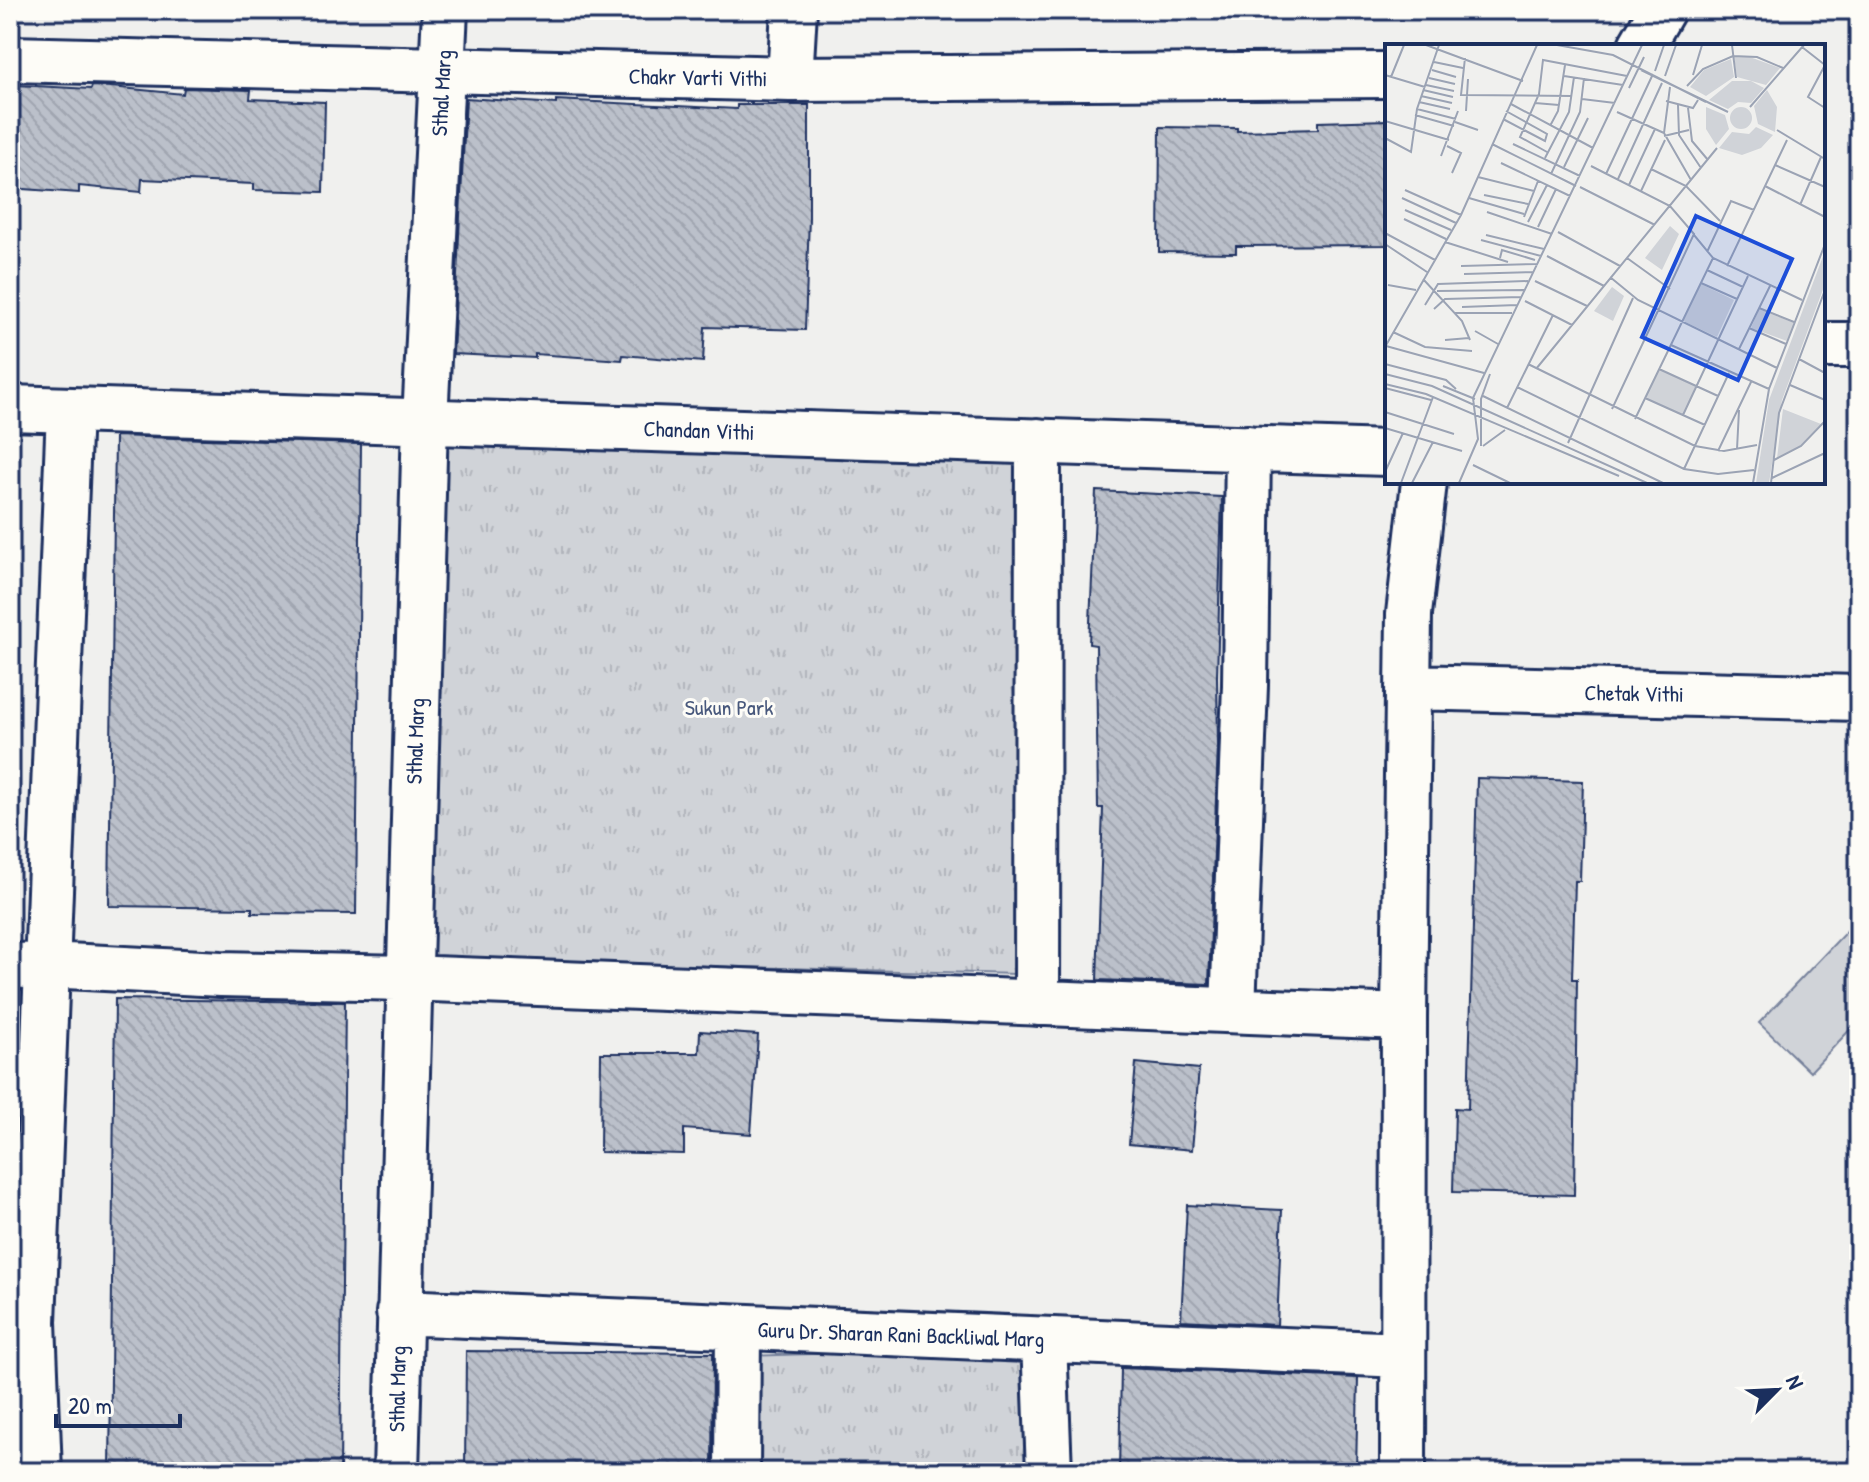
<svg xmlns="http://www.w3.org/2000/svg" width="1869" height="1482" viewBox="0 0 1869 1482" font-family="'Patrick Hand',sans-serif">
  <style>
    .park { fill: url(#park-tufts); stroke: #76819b; stroke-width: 2 }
    .garden { fill: #d0d3d8; stroke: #76819b; stroke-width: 2 }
    .building { fill: url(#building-back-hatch); stroke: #1b2f5e; stroke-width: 2 }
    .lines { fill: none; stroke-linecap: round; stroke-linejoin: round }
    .street-casing { stroke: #1b2f5e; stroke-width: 50 }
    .street { stroke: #fdfcf7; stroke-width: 44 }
    .labels { text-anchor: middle; stroke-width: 6; stroke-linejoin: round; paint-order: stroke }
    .street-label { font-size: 22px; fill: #1b2f5e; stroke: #fdfcf7 }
    .park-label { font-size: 22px; fill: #48587c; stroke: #fdfcf7 }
    .inset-road { fill: none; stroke: #9ba3b4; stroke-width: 2 }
    .view { fill: #1d4ed8; fill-opacity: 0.15; stroke: #1d4ed8; stroke-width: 4 }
    .inset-edge { fill: none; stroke: #1b2f5e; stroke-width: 4 }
  </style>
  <defs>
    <pattern id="park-tufts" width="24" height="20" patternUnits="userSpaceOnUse" patternTransform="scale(2)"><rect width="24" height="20" fill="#d0d3d8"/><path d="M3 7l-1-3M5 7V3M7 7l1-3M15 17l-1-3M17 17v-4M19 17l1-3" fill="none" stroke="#b2b5bc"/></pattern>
    <pattern id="building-back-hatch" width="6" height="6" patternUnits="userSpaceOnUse" patternTransform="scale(2)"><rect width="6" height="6" fill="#bbc0ca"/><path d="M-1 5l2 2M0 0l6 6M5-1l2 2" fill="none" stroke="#a0a5b0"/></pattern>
  </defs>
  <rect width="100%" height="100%" fill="#f0f0ee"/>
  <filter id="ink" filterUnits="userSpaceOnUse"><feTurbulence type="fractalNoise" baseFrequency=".0125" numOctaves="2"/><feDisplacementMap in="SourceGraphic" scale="16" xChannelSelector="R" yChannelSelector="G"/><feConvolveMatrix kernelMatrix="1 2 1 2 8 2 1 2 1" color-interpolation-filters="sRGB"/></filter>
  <g filter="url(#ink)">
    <path class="park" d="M441,439L1027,454L1016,974L430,959Z
      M1041,1347L1045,1472H750L742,1356Z"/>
    <path class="garden" d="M1859,918V1020L1810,1072L1759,1023Z"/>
    <path class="building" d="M16,85L91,89L92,86L111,87L183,94L184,88L251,90L250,99L325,102L323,192L254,190V184L142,179L141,192L79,186V193L10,188Z
      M466,98L556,104V100L737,109V105H809V218L805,330L705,327L703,362L623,355L622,360L535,354V358L453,354Z
      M1387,120V245L1236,246V253L1159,252L1160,127L1237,128V131L1318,129V122Z
      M115,436L361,444L356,914L252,913V908L109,906Z
      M1096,491L1222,497L1217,677L1218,745L1209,984L1097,980L1103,808H1098L1096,645L1089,644Z
      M1477,778L1583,781L1580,881H1575L1572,979H1577L1574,1195L1453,1192L1455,1108L1468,1109Z
      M115,999L345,1002L340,1472H110Z
      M700,1031L758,1035L751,1134L684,1129V1154L600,1152L601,1053H699Z
      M1136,1063L1199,1069L1192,1150L1129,1144Z
      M1187,1205L1282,1210L1277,1325L1181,1320Z
      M466,1351L713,1353L712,1472H465Z
      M1121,1368L1358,1378L1356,1472H1119Z"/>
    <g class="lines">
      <g class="street-casing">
        <path id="street" d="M1641,46L1662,10
          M10,59L790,79L1387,75
          M790,79L794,10
          M1823,345H1859
          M10,408L1387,453
          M1408,687L1859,698
          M10,966L47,965L221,974L407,978L1404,1017
          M1037,1003L1038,441
          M1233,1010L1245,685L1248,448
          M399,1312L1403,1355
          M1044,1340L1049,1472
          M39,1472L33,1322L69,410
          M396,1472L425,421L445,10
          M737,1472L738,1328
          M1403,1472L1404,1017L1409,614L1424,482"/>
      </g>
      <use href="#street" class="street"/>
    </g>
  </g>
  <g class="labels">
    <g class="street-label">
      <text transform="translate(698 77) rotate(1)" y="8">Chakr Varti Vithi</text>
      <text transform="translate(441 93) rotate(-87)" y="8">Sthal Marg</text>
      <text transform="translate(699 430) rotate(2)" y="8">Chandan Vithi</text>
      <text transform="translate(1634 693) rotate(1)" y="8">Chetak Vithi</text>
      <text transform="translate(415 741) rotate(-88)" y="8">Sthal Marg</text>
      <text transform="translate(901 1334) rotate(2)" y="8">Guru Dr. Sharan Rani Backliwal Marg</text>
      <text transform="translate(397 1389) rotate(-89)" y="8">Sthal Marg</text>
    </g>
    <g class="park-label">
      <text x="729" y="715">Sukun Park</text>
    </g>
  </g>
  <g transform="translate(1385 44)">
    <rect width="440" height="440" fill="#f0f0ee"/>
    <path d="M227,243L239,252L228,277L209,267Z" fill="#d0d3d8"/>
    <path d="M362,12L395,24L381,41L352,33L349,13ZM346,15L349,33L321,52L305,43L319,26ZM347,37H366L379,44L366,59L353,58L343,65L324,56ZM382,46L392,63L390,88L373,80L369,62ZM321,63L340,71L344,85L331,101L321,85ZM345 74a11 11 0 1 1 22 0a11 11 0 1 1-22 0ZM371,83L388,91L376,104L357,111L334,104L347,88L364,90ZM285,182L294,190L277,226L260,214ZM440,207V240L397,356L384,439H371L384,356ZM316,240L349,256L332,293L298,277ZM374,265L409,279L402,297L366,284ZM274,325L311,342L298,371L260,354ZM398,365L436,380L416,401L392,414Z" fill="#d0d3d8"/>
    <path class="inset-road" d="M41,1L138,37M172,1L228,11L321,58M347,1L351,34M417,3L440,21M80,14L76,51L187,52M49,18L78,24M440,21L423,53L440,64M47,26L71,33M256,26L343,68M270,27L279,1M0,31L40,43M308,31L317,1M179,32L238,41M280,32L291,1M6,33L19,1M44,34L70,40M41,41L69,47M302,42L318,25L348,12L372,13L398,24M285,43L279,89L306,136M244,44L259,13M38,46L68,53M36,52L67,59M197,55L230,59M281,57L308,64L313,56M34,58L65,65M150,59L174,61M126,60L208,104M293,61L294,91L316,124M365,63L419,1M303,64L307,97L323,116M32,65L71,75M81,67L83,35M232,68L279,89M30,71L69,82M118,75L160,97L162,90L121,67M0,77L64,96M70,78L93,86M165,82L173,67L180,21M392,86L440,115M279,92L304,86M0,94L26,108L32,65L54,1M107,100L191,142M128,100L195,132M62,102L76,109L67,129M162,108L135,93L154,50L158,16L242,32M56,112L73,67M160,114L184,68L189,33M116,119L185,152M390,121L440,143M206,122L285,162L309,190L227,365M179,123L203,74M266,125L301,142L335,177M166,130L195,68L199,34M221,130L268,30M93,133L149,147M233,135L277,39M244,141L270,85M380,142L440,173M195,143L270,181M20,146L76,171M256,147L280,96M99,151L143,160M17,154L71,179M84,154L139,170M415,161L436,113M20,166L66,186M102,168L167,190M139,173L153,137M19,175L61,195M143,178L162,141M153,183L171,145M173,188L235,222M0,189L50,216M101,191L159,205M309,191L328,214L417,256M96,196L156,212M60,198L123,218M0,200L42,228M322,208L346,157L369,166M162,212L219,242M115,214L117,206L150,216M242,214L285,245M76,222L153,220M342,222L402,96M322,226L358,243M79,230L148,228M225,233L253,256L392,324M38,235L77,277L85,296M150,237L202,262M316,239L352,255M3,241L31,246M52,247L139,246M140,257L187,281M40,261L53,240L143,237M77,263L132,261M374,264L409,278M49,265L60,255L136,253M70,269H127M364,284L401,300M90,287L113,300M8,288L40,303L87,307M60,296L84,294M286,301L384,345M1,302L99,329M0,303L76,171L152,1M354,305L385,242M414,315L440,329M0,320L61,336L71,345M143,320L310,402L339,407L372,401M151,325L332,104M274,325L333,352M0,330L47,342L262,439M0,340L41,350L234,432M405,341L440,356M58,342L90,355M132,343L299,425L333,430L369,426M0,344L46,356M98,352L278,439M260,354L320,381M122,364L168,271M0,368L69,390M298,371L363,232M250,375L328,214M0,384L77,407M183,399L248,254M96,402V355L105,330M98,402L120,386M352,405L354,366M333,407L366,338M389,416L416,402L440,377M88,421L125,439M299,425L344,329M0,428L18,389M387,434L440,409M16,439L48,353M27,439L48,398M74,439L93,395L88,354L257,1M368,439L384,345L440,200M386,439L394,369L440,246"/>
    <path class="view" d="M311,172L407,215L353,336L257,293Z"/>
    <rect width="440" height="440" class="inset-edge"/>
  </g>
  <rect width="1869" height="1482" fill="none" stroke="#fdfcf7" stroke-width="40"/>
  <rect x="20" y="20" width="1829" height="1442" fill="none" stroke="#1b2f5e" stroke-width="3" filter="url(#ink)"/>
  <g transform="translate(1777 1390) rotate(66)" stroke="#fdfcf7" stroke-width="6" paint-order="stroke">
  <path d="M0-6L14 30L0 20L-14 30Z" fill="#1b2f5e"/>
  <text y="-12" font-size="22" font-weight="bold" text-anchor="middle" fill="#1b2f5e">N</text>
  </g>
  <path d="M56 1414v12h124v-12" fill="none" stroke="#1b2f5e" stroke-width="4"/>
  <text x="68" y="1414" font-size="24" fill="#1b2f5e" stroke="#fdfcf7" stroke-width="6" paint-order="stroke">20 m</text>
</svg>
